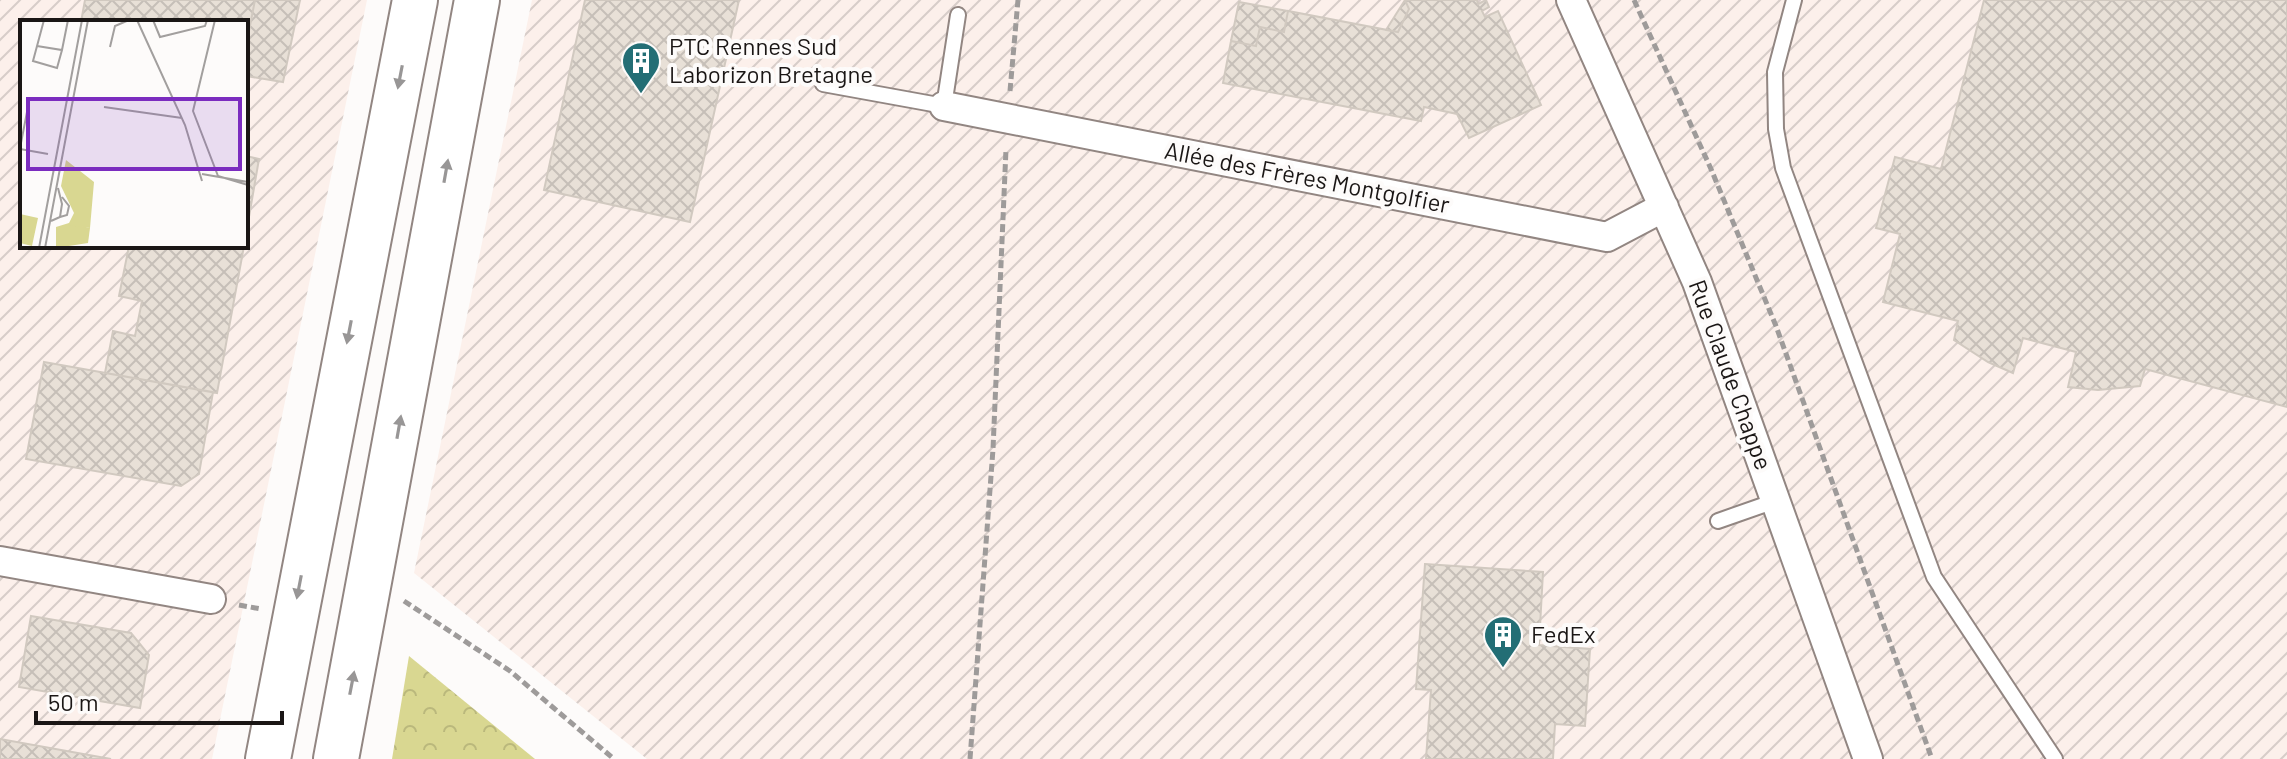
<svg xmlns="http://www.w3.org/2000/svg" width="2287" height="759" viewBox="0 0 2287 759" font-family="Barlow,sans-serif">
  <style>
    .industrial { fill: url(#industrial-furrows); fill-rule: evenodd }
    .forest { fill: url(#forest-crowns) }
    .building { fill: url(#building-cross-hatch); stroke: #d1c9c0; stroke-width: 2 }
    .lines { fill: none; stroke-linecap: round; stroke-linejoin: round }
    .service-casing { stroke: #928682; stroke-width: 18 }
    .minor-casing { stroke: #928682; stroke-width: 32 }
    .primary-casing { stroke: #928682; stroke-width: 48 }
    .path { stroke: #9e9b9a; stroke-width: 5; stroke-dasharray: 8 4; stroke-linecap: butt }
    .service { stroke: #fff; stroke-width: 14 }
    .minor { stroke: #fff; stroke-width: 28 }
    .primary { stroke: #fff; stroke-width: 44 }
    .oneway { fill: #989696 }
    .labels { text-anchor: middle; stroke-width: 8; stroke-linejoin: round; paint-order: stroke }
    .poi-label { font-size: 24px; fill: #1a1615; stroke: #fdfbfa; text-anchor: start }
    .street-label { font-size: 24px; fill: #1a1615; stroke: #fdfbfa }
    .inset-road { fill: none; stroke: #a29f9e; stroke-width: 2 }
    .view { fill: #7b2cbf; fill-opacity: 0.15; stroke: #7b2cbf; stroke-width: 4 }
    .inset-edge { fill: none; stroke: #1a1615; stroke-width: 4 }
  </style>
  <defs>
    <pattern id="industrial-furrows" width="10" height="10" patternUnits="userSpaceOnUse" patternTransform="scale(2)"><rect width="10" height="10" fill="#fcf0eb"/><path d="M-1 1l2-2M0 10L10 0M9 11l2-2" fill="none" stroke="#d7cdc9"/></pattern>
    <pattern id="forest-crowns" width="20" height="18" patternUnits="userSpaceOnUse" patternTransform="scale(2)"><rect width="20" height="18" fill="#d9d791"/><path d="M2 6a3 3 0 1 1 6 0M12 15a3 3 0 1 1 6 0" fill="none" stroke="#bab87c"/></pattern>
    <pattern id="building-cross-hatch" width="8" height="8" patternUnits="userSpaceOnUse" patternTransform="scale(2)"><rect width="8" height="8" fill="#e8e0d7"/><path d="M0 0l8 8M0 8l8-8" fill="none" stroke="#c6bfb8"/></pattern>
  </defs>
  <rect width="100%" height="100%" fill="#fdfbfa"/>
  <path class="industrial" d="M0,0H367L212,759H0ZM22,22H246V246H22Z
    M532,0H2287V759H647L414,573Z"/>
  <path class="forest" d="M409,656L535,759H392Z"/>
  <path class="building" d="M85,0H255L246,46V22H81Z
    M255,0H300L283,82L246,76V46Z
    M585,0H739L690,222L544,190Z
    M1405,0L1409,9L1398,32L1386,30Z
    M1405,0H1477L1478,4L1486,0L1489,7L1482,11L1485,17L1498,11L1541,105L1469,138L1457,114L1424,107L1421,121L1223,83L1231,41L1256,46L1260,27L1284,32L1288,11L1398,32L1409,9Z
    M1984,0H2287V407L2145,369L2140,386L2098,390L2068,387L2076,352L2023,338L2013,373L1988,362L1954,340L1958,321L1883,302L1900,234L1876,228L1895,157L1941,169Z
    M1239,2L1288,11L1284,32L1260,27L1256,46L1231,41Z
    M246,156L259,159L246,234Z
    M129,246H244L217,393L105,373L113,331L135,336L142,301L119,296Z
    M44,362L213,392L199,474L181,486L26,459Z
    M1425,564L1543,572L1539,645L1590,649L1585,726L1555,724L1553,759H1426L1431,690L1416,689Z
    M31,616L131,633L149,655L140,708L19,687Z
    M0,739L111,759H0Z"/>
  <g class="lines">
    <g class="service-casing">
      <path id="service" d="M1794,0L1775,72L1776,129L1783,168L1934,577L2055,759
        M823,84L944,106L958,15
        M1718,521L1775,501"/>
    </g>
    <g class="minor-casing">
      <path id="minor" d="M1571,0L1697,282L1868,759
        M944,106L1607,237L1664,207
        M0,561L211,599"/>
    </g>
    <g class="primary-casing">
      <path id="primary" d="M268,759L415,0
        M336,759L477,0"/>
    </g>
    <path class="path" d="M1634,0L1711,169L1776,326L1932,759
      M1010,91L1018,0
      M404,601L510,671L614,759
      M239,605L261,609
      M970,759L993,449L1006,149"/>
    <use href="#service" class="service"/>
    <use href="#minor" class="minor"/>
    <use href="#primary" class="primary"/>
  </g>
  <defs><path id="oneway-solid" d="M-6-.8H1V-3.2L6.5 0L1 3.2V.8H-6Z" transform="scale(2)"/></defs>
  <g class="oneway">
    <use href="#oneway-solid" transform="translate(400 77) rotate(101)"/>
    <use href="#oneway-solid" transform="translate(446 171) rotate(-80)"/>
    <use href="#oneway-solid" transform="translate(349 332) rotate(101)"/>
    <use href="#oneway-solid" transform="translate(399 427) rotate(-80)"/>
    <use href="#oneway-solid" transform="translate(299 587) rotate(101)"/>
    <use href="#oneway-solid" transform="translate(352 683) rotate(-79)"/>
  </g>
  <defs>
    <g id="building-pin" transform="scale(2)"><path d="M0 17L-7.5 6A9.5 9.5 0 1 1 7.5 6Z" fill="#236e75" stroke="#fdfbfa"/><path d="M-4-6H4V6H1V3H-1V6H-4ZM-2.5-4.3h1.7v1.8h-1.7ZM.8-4.3h1.7v1.8H.8ZM-2.5-1h1.7V.8h-1.7ZM.8-1h1.7V.8H.8Z" fill="#fff"/></g>
  </defs>
  <g fill-rule="evenodd">
    <use href="#building-pin" x="641" y="61"/>
    <use href="#building-pin" x="1503" y="635"/>
  </g>
  <g class="labels">
    <g class="poi-label">
      <text x="669" y="55">PTC Rennes Sud<tspan x="669" dy="28">Laborizon Bretagne</tspan></text>
      <text x="1531" y="643">FedEx</text>
    </g>
    <g class="street-label">
      <text transform="translate(1307 178) rotate(11)" y="8">Allée des Frères Montgolfier</text>
      <text transform="translate(1730 375) rotate(70)" y="8">Rue Claude Chappe</text>
    </g>
  </g>
  <g transform="translate(20 20)">
    <rect width="228" height="228" fill="#fdfbfa"/>
    <path d="M49,203L70,208L68,223L36,228V207Z" fill="#d9d791"/>
    <path d="M46,140L74,162L70,208L48,205L54,193L41,166ZM0,194L18,198L12,226L0,223Z" fill="#d9d791"/>
    <path class="inset-road" d="M24,0L13,41L37,48L42,30M117,0L165,105L182,161M133,0L140,17L185,6L187,0M195,0L173,91L198,156M17,26L42,30L48,0M90,27L95,6L109,0M84,87L162,98M0,128L7,92M0,129L28,134M182,154L228,162M198,156L228,165M40,197L47,195L49,186L42,177M31,201L40,197L42,184L38,168M19,228L62,0M25,228L68,0"/>
    <path class="view" d="M8,79H220V149H8Z"/>
    <rect width="228" height="228" class="inset-edge"/>
  </g>
  <path d="M36 711v12h246v-12" fill="none" stroke="#1a1615" stroke-width="4"/>
  <text x="48" y="711" font-size="24" fill="#1a1615" stroke="#fdfbfa" stroke-width="6" paint-order="stroke">50 m</text>
</svg>
